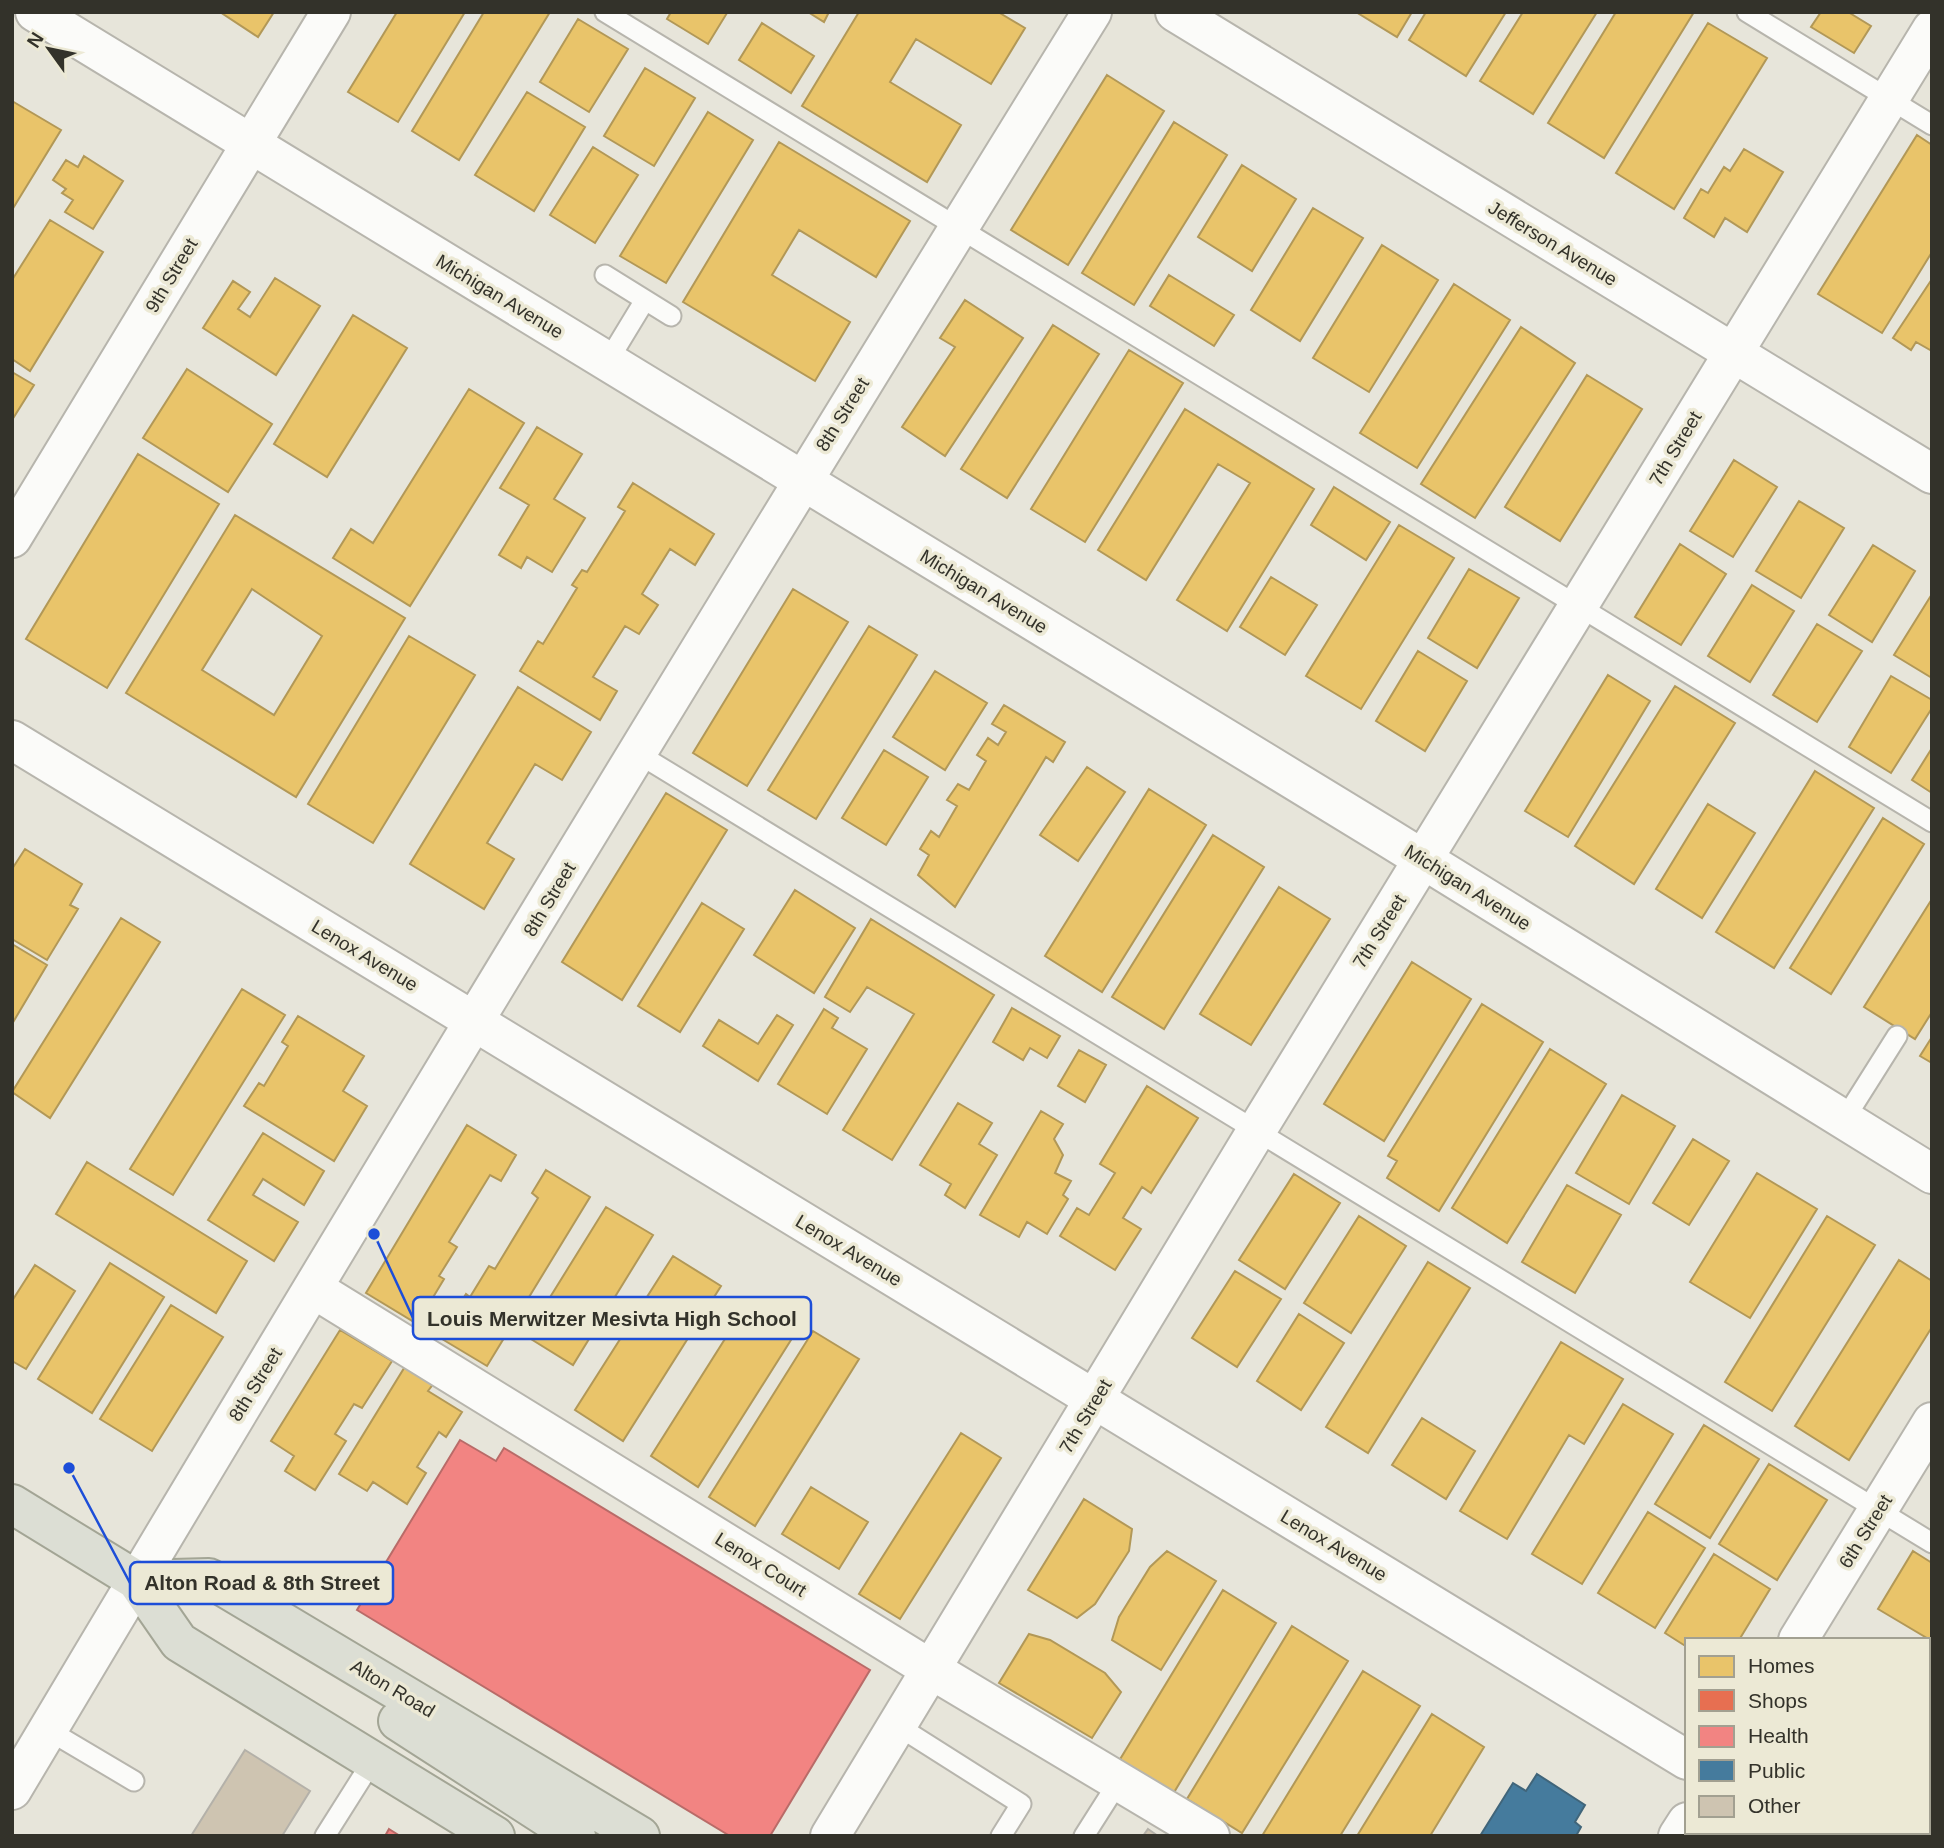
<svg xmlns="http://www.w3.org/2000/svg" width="1944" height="1848" viewBox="0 0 1944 1848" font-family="Arial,sans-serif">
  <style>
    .built { fill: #e5e2cd }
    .homes { fill: #e9c46a; stroke: #b29857; stroke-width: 2; fill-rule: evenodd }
    .shops { fill: #e76f51; stroke: #b15d45; stroke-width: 2 }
    .health { fill: #f28482; stroke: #b96b68; stroke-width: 2 }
    .public { fill: #457b9d; stroke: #40657a; stroke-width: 2 }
    .building { fill: #cec4b1; stroke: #b4b1a9; stroke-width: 2 }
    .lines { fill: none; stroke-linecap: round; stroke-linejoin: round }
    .service-casing { stroke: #b7b5ad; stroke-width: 23 }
    .minor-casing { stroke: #b7b5ad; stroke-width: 42 }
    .trunk-casing { stroke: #a3a595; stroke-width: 42 }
    .service { stroke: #fbfbf9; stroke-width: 19 }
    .minor { stroke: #fbfbf9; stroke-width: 38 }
    .trunk { stroke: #dcded4; stroke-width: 38 }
    .labels { text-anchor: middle; stroke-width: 7; stroke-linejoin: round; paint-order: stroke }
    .street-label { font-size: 19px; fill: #33322a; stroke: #ece9d5 }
    .leader { fill: none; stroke: #1d4ed8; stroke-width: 2.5 }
    .callout-dot { fill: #1d4ed8; stroke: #ece9d5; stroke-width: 2.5 }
    .callout { fill: #ece9d5; stroke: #1d4ed8; stroke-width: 2.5 }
    .callout-label { font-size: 21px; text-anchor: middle; font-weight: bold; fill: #33322a }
  </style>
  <rect width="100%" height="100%" fill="#e7e5da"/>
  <path class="built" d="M1932,1770V1836H1888L1890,1832H1928V1775Z
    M1696,1832H1845L1850,1836H1694Z"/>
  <path class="homes" d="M220,12H274L258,37Z
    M397,12H465L398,122L348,92Z
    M484,12H550L459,160L412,131Z
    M671,12H725L727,13L708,44L667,19Z
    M808,12H829L824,22Z
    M859,12H998L1025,28L991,84L916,39L890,82L961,125L927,182L802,106Z
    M1356,12H1412L1397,37Z
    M1426,12H1506L1466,76L1409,40Z
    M1523,12H1597L1533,114L1480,81Z
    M1616,12H1694L1604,158L1548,123Z
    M1821,12H1848L1871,26L1854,53L1811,27Z
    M578,19L628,49L589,112L540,82Z
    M762,23L814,56L791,93L739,60Z
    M1708,23L1767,58L1674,209L1616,173Z
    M645,68L695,98L654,166L604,136Z
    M1107,75L1164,111L1068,265L1011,230Z
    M527,92L585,127L534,211L475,175Z
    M12,101L61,130L12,210Z
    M708,112L753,140L666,283L620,256Z
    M1174,122L1227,155L1134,305L1082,273Z
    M1917,135L1932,145V252L1882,333L1818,294Z
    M779,142L910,221L876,277L799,230L772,275L850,322L815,381L683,302Z
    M593,147L638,175L595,243L550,215Z
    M1744,149L1783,172L1747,232L1725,218L1714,237L1684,218L1701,189L1708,193L1724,167L1730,171Z
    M84,156L123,181L93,229L65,212L73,200L62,193L66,189L53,180L66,160L78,167Z
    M1242,165L1296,199L1252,271L1198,237Z
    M1313,208L1363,238L1300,341L1251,310Z
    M50,220L103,252L30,371L12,359V280Z
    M1382,245L1438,280L1369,392L1313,358Z
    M1169,275L1234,315L1214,346L1150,306Z
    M275,278L320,306L276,375L203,328L233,281L250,292L238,309L250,317Z
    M1932,279V351L1916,342L1911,350L1893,338Z
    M1454,284L1510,320L1417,468L1360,433Z
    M965,300L1023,338L945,456L902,427L955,347L940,338Z
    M353,315L407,348L327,477L274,444Z
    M1053,325L1099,354L1007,498L961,469Z
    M1521,327L1575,363L1475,518L1421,484Z
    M1129,350L1183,383L1085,542L1031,509Z
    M187,369L272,424L228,492L143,438Z
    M12,372L34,385L12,420Z
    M1587,375L1642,409L1560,541L1505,507Z
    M469,389L524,423L410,606L333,558L351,529L373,543Z
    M1185,409L1314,489L1227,631L1177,600L1250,483L1218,464L1146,580L1098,550Z
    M537,427L582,454L554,499L585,518L552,572L527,557L521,568L499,555L529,505L500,488Z
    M138,454L219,504L107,688L26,639Z
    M1734,460L1777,487L1733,557L1690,531Z
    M633,483L714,534L695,565L670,549L642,594L658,605L639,634L625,626L593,677L617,691L600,720L520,671L538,641L543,644L577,588L572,585L582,570L587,572L625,511L618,507Z
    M1334,487L1390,522L1366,560L1311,525Z
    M1799,501L1844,528L1801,598L1756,571Z
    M235,515L405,618L296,797L126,693ZM252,589L322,636L274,715L202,670Z
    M1399,525L1454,558L1361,709L1306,676Z
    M1680,544L1726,574L1681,645L1635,617Z
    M1873,545L1915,571L1872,642L1829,615Z
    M1469,569L1519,598L1477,668L1428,638Z
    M1271,577L1317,605L1285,655L1240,627Z
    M1752,585L1794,611L1750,682L1708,656Z
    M793,589L848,622L747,786L693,753Z
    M1932,594V678L1894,655Z
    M1817,624L1862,651L1817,722L1773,695Z
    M869,626L917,655L816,819L768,790Z
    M409,636L475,675L373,843L308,804Z
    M1418,651L1467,681L1425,751L1376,721Z
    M935,671L987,703L945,770L893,737Z
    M1608,675L1650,701L1568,837L1525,811Z
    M1891,676L1932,700V708L1891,773L1849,747Z
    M1675,686L1735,723L1634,884L1575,846Z
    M518,687L591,732L562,780L535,764L487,843L514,859L484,909L410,864Z
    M1004,705L1065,742L1053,762L1046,757L955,907L918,875L929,855L920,849L931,831L939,837L957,806L947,800L958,784L969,790L986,761L977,755L988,738L998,745L1006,732L992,724Z
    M1932,748V793L1912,780Z
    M884,750L928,777L886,845L842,818Z
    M1087,767L1125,792L1078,861L1040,835Z
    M1815,771L1874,808L1774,968L1716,932Z
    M1149,789L1206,825L1102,992L1045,956Z
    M666,793L727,830L622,1000L562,962Z
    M1708,804L1755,833L1702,918L1656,889Z
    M1883,818L1924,844L1831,994L1790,968Z
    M1213,835L1264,867L1164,1029L1112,997Z
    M25,849L82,884L70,905L78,909L47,960L12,939V869Z
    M1279,887L1330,919L1251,1045L1200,1014Z
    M795,890L855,928L814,993L754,955Z
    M1932,899V1012L1915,1039L1864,1007Z
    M702,903L744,929L680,1032L638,1006Z
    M121,918L160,942L50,1118L12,1092Z
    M871,919L994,995L892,1160L843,1130L914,1014L867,987L850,1012L825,997Z
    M12,944L47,965L12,1024Z
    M1412,962L1471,999L1384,1141L1324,1104Z
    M242,989L285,1015L173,1195L130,1169Z
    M1482,1004L1543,1042L1439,1211L1387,1178L1397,1161L1388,1156Z
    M1012,1008L1060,1036L1047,1058L1030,1048L1023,1060L993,1042Z
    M824,1009L838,1018L832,1028L867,1049L827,1114L778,1084Z
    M777,1015L793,1025L758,1081L703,1046L719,1020L758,1044Z
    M298,1016L364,1056L343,1091L367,1106L334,1161L244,1106L259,1083L264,1086L288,1046L282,1042Z
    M1932,1037V1063L1920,1056Z
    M1550,1049L1606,1084L1507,1243L1452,1208Z
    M1079,1050L1106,1065L1085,1102L1058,1086Z
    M1147,1086L1198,1118L1151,1193L1142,1187L1123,1218L1141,1229L1115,1270L1060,1236L1077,1208L1089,1215L1115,1173L1100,1164Z
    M1622,1095L1675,1126L1629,1204L1576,1173Z
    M958,1103L992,1123L979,1144L997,1155L965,1208L945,1195L951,1184L920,1165Z
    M1041,1111L1063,1124L1054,1139L1063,1155L1055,1173L1071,1181L1063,1195L1068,1199L1047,1234L1027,1222L1019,1237L980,1215Z
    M467,1125L516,1155L501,1181L490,1175L449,1242L457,1247L439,1276L444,1279L432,1299L439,1302L424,1328L366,1293Z
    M263,1133L324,1171L304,1205L263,1179L253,1195L298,1222L274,1261L208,1220Z
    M1693,1139L1729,1161L1689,1225L1653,1203Z
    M87,1162L247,1261L216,1313L56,1214Z
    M546,1170L590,1197L487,1366L432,1333L444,1314L451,1318L466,1294L470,1297L489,1266L495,1269L538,1198L532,1193Z
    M1757,1173L1817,1209L1750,1318L1690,1282Z
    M1294,1174L1340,1203L1285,1289L1239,1260Z
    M1567,1185L1621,1215L1575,1293L1522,1262Z
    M606,1207L653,1235L573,1365L526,1336Z
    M1359,1216L1406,1246L1351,1333L1304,1303Z
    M1827,1216L1875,1245L1772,1411L1725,1382Z
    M673,1256L721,1286L623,1441L575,1410Z
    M1899,1260L1932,1281V1327L1849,1460L1795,1426Z
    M1428,1262L1470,1288L1368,1453L1326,1427Z
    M110,1263L164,1297L92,1413L38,1379Z
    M35,1265L75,1291L26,1369L12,1361V1301Z
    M1235,1271L1281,1299L1237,1367L1192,1338Z
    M749,1301L796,1332L698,1487L651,1456Z
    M171,1305L223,1337L152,1451L100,1419Z
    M1299,1314L1344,1343L1301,1410L1257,1381Z
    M340,1330L392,1361L362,1408L354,1404L335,1434L346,1441L315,1490L285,1471L294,1456L271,1441Z
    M813,1331L859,1359L755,1526L709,1497Z
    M1561,1342L1623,1379L1584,1444L1569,1435L1507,1539L1460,1511Z
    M406,1365L434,1383L428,1391L462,1412L446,1437L439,1432L417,1467L426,1473L407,1504L373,1482L367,1491L339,1474Z
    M1623,1404L1673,1434L1582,1584L1532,1554Z
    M1422,1418L1475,1451L1446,1499L1392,1465Z
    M1704,1425L1759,1459L1710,1538L1655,1504Z
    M961,1433L1001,1458L900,1619L859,1594Z
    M1769,1464L1827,1500L1777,1580L1719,1544Z
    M811,1487L868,1522L839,1569L782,1534Z
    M1084,1499L1132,1529L1129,1551L1095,1604L1077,1618L1028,1590Z
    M1648,1512L1705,1548L1655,1628L1598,1593Z
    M1167,1551L1216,1581L1161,1670L1112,1640L1119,1617L1150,1567Z
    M1913,1551L1932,1563V1641L1878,1609Z
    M1714,1554L1770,1589L1739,1640H1687V1647L1665,1633Z
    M1223,1590L1276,1623L1173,1794L1119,1761Z
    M1292,1626L1348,1661L1242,1833L1187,1799Z
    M1029,1634L1050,1640L1105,1673L1121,1692L1092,1738L999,1683Z
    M1363,1671L1420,1706L1340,1836H1262Z
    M1432,1714L1484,1747L1430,1836H1357Z"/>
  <path class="shops" d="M1932,1676V1749L1928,1747V1682Z
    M1932,1821V1836H1923L1928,1832Z"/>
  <path class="health" d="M460,1440L496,1461L504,1448L870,1670L770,1836H730L357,1610Z
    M389,1829L400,1836H385Z"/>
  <path class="public" d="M1537,1774L1585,1805L1575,1822L1581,1827L1576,1836H1480L1513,1783L1526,1791Z"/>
  <path class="building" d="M245,1750L310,1791L282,1836H191Z
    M1148,1829L1158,1836H1143Z"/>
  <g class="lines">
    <g class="service-casing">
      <path id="service" d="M605,12L1932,822
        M1747,12L1932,125
        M605,275L671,316
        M608,361L645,300
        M637,753L1932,1543
        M1844,1120L1897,1036
        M898,1726L1021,1804L1001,1836
        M48,1730L134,1781
        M325,1836L373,1760
        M1084,1836L1119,1781"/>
    </g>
    <g class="minor-casing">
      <path id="minor" d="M35,12L1387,837L1932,1174
        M1175,12L1932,474
        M12,538L331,12
        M12,740L1687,1760
        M314,1289L932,1670L1210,1836
        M1798,1640L1932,1422
        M12,1790C367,1194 727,602 1092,12
        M1762,1832L1767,1836
        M1827,1832L1833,1836
        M830,1836L1257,1130L1932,29
        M1678,1836L1687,1822"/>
    </g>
    <g class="trunk-casing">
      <path id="trunk" d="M12,1504L136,1580L179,1642L495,1836
        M136,1580L209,1578L640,1836
        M398,1721L576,1836"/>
    </g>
    <use href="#service" class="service"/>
    <use href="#minor" class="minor"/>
    <use href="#trunk" class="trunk"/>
  </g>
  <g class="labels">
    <g class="street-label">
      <text transform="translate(1553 243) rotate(31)" y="7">Jefferson Avenue</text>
      <text transform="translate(171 275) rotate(-59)" y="7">9th Street</text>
      <text transform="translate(500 296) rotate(31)" y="7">Michigan Avenue</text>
      <text transform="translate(842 414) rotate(-58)" y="7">8th Street</text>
      <text transform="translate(1675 448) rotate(-59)" y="7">7th Street</text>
      <text transform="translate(984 591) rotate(31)" y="7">Michigan Avenue</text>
      <text transform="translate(1468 887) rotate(32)" y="7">Michigan Avenue</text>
      <text transform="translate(549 899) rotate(-59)" y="7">8th Street</text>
      <text transform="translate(1379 931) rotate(-58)" y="7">7th Street</text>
      <text transform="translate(365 955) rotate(31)" y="7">Lenox Avenue</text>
      <text transform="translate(849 1250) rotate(31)" y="7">Lenox Avenue</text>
      <text transform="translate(255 1384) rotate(-58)" y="7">8th Street</text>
      <text transform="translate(1085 1416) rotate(-59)" y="7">7th Street</text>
      <text transform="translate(1865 1531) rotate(-58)" y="7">6th Street</text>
      <text transform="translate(1334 1545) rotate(31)" y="7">Lenox Avenue</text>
      <text transform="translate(761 1564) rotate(32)" y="7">Lenox Court</text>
      <text transform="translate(393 1688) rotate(31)" y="7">Alton Road</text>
    </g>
  </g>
  <path class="leader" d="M374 1234L413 1318M69 1468L130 1583"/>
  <g class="callout-dot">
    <circle cx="374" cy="1234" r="7"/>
    <circle cx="69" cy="1468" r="7"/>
  </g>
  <g class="callout">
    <rect x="413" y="1297" width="398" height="42" rx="7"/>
    <rect x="130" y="1562" width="263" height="42" rx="7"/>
  </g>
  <g class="callout-label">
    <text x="612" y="1326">Louis Merwitzer Mesivta High School</text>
    <text x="262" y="1590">Alton Road &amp; 8th Street</text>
  </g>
  <rect width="1944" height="1848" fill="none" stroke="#33322a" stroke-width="28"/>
  <rect x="1685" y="1638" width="245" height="196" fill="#ece9d5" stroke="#a2a091" stroke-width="2"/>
  <rect x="1699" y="1656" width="35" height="21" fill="#e9c46a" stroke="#a2a091" stroke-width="2"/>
  <text x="1748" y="1673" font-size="21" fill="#33322a">Homes</text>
  <rect x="1699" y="1690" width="35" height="21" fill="#e76f51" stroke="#a2a091" stroke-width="2"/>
  <text x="1748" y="1708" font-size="21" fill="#33322a">Shops</text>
  <rect x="1699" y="1726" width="35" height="21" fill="#f28482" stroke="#a2a091" stroke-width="2"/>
  <text x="1748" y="1743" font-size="21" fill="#33322a">Health</text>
  <rect x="1699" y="1760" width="35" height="21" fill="#457b9d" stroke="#a2a091" stroke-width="2"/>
  <text x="1748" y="1778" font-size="21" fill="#33322a">Public</text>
  <rect x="1699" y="1796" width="35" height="21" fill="#cec4b1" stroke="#a2a091" stroke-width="2"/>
  <text x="1748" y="1813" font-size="21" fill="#33322a">Other</text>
  <g transform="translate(49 49) rotate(303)" stroke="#ece9d5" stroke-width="5" paint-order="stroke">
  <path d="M0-5L12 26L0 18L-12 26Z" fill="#33322a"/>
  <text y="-10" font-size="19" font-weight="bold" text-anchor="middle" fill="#33322a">N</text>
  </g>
</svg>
